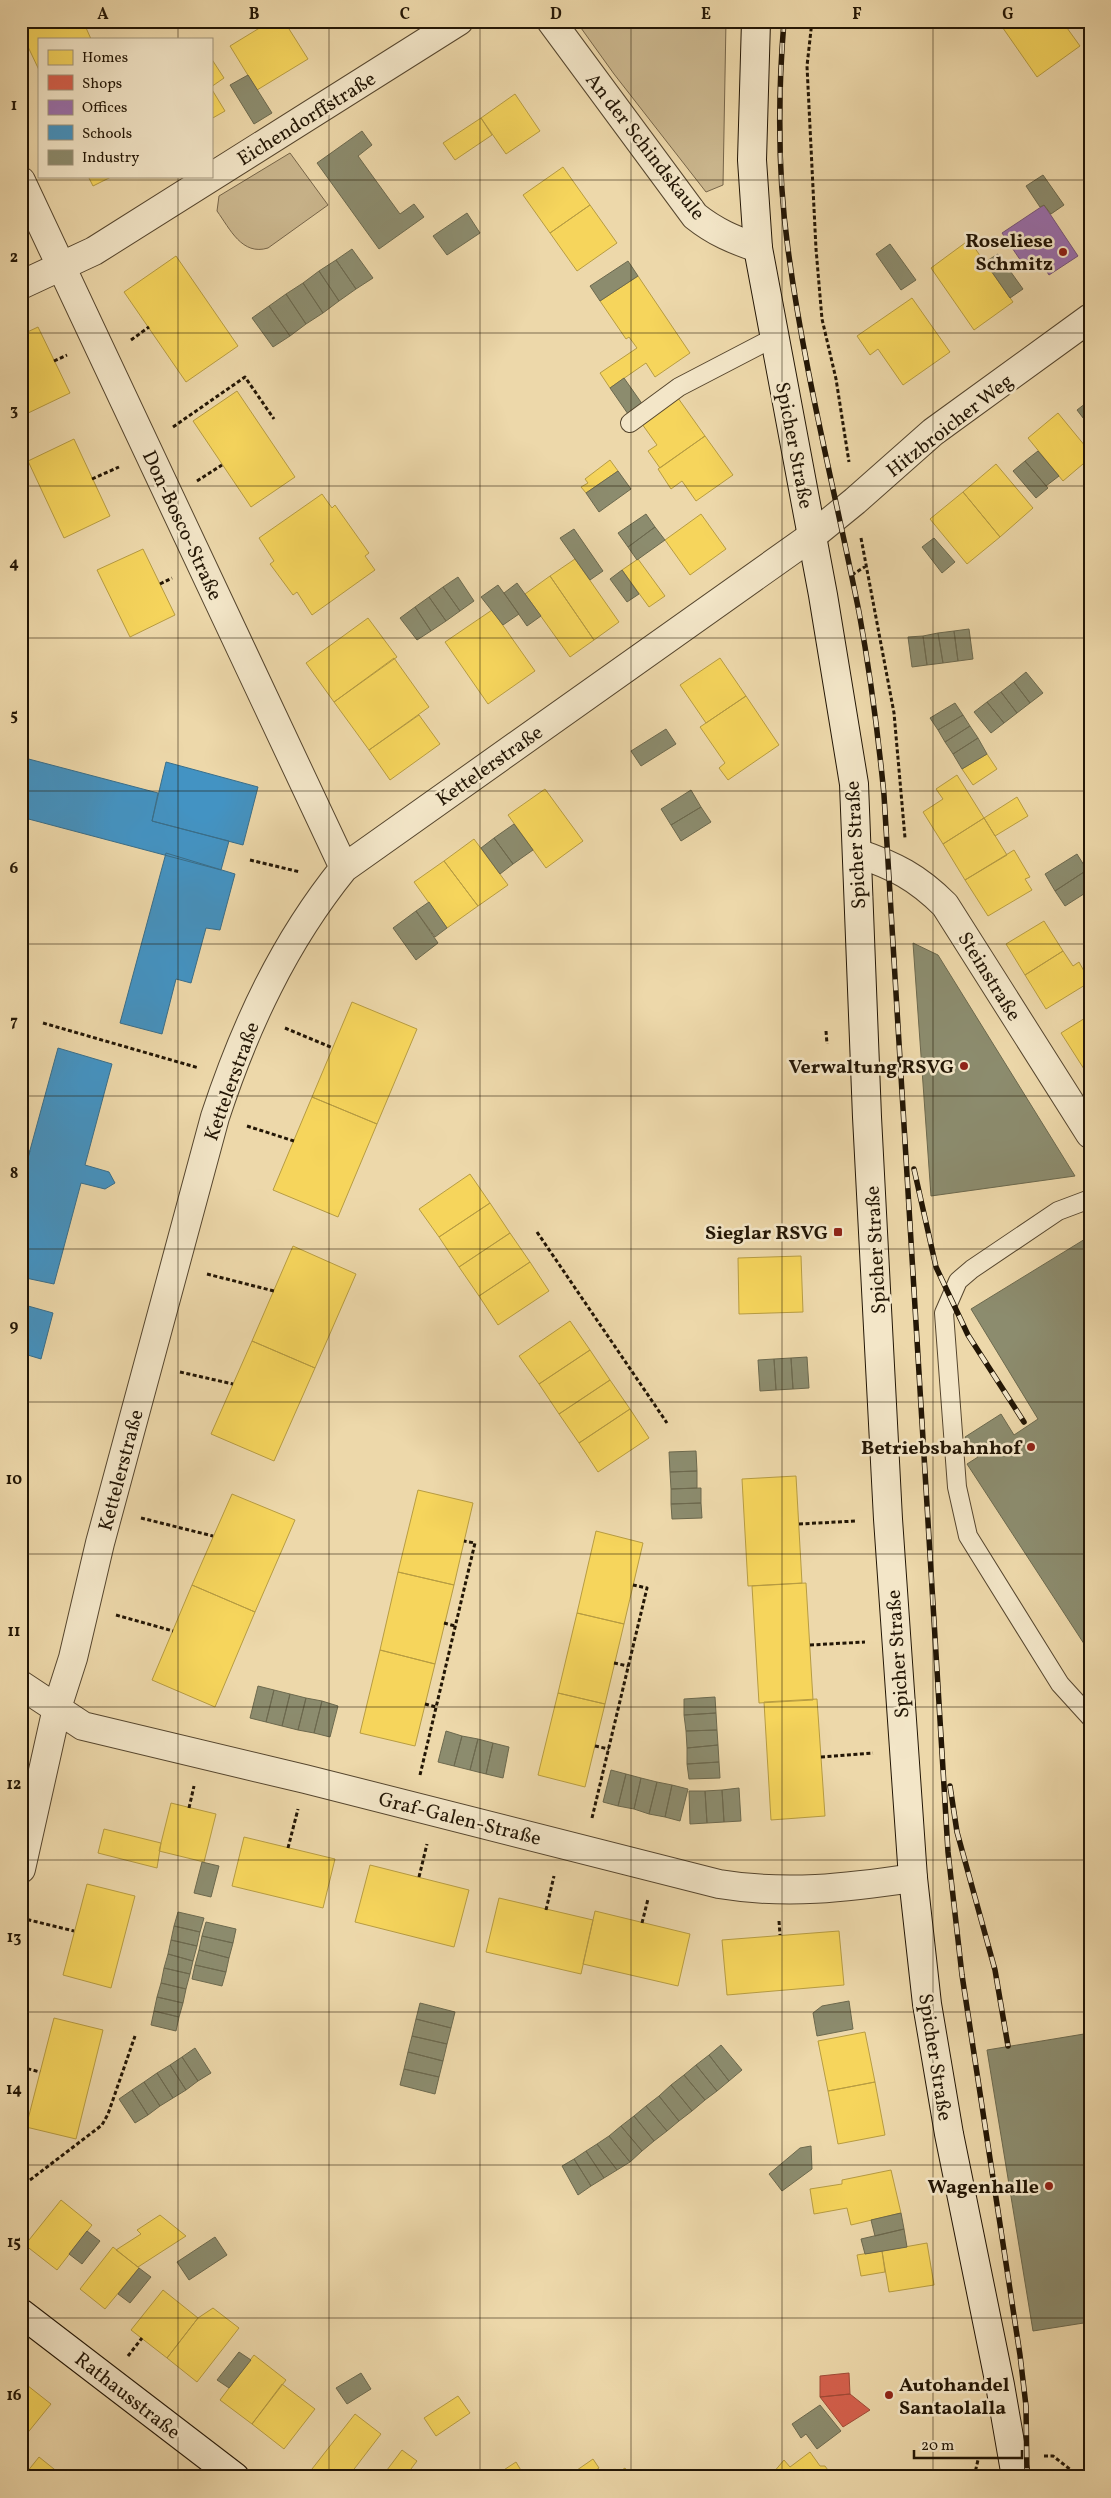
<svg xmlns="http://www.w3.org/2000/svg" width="1111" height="2498" viewBox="0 0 1111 2498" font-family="Vollkorn,serif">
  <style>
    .green { fill: #cbb78e; stroke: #77664a }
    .homes { fill: #f6d55c; stroke: #b79c42 }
    .shops { fill: #d6604d; stroke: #a04a37 }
    .offices { fill: #9970ab; stroke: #765579 }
    .schools { fill: #4393c3; stroke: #396e8a }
    .industry { fill: #8c8c6e; stroke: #6c694e }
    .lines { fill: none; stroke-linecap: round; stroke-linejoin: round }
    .lane-casing { stroke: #56462e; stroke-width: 20 }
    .street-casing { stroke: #56462e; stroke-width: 30 }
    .secondary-casing { stroke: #231605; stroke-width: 30 }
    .path { stroke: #231605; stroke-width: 3; stroke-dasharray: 4 2.5; stroke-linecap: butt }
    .lane { stroke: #f3e6c8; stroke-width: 18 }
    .street { stroke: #f3e6c8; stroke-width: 28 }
    .secondary { stroke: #f3e6c8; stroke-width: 28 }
    .rail-casing { stroke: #231605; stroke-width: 5.5 }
    .rail { stroke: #f3e6c8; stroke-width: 4; stroke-dasharray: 11; stroke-linecap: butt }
    .grid { fill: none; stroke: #231605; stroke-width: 1; stroke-opacity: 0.55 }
    .poi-dot { fill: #8f2418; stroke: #f3e6c8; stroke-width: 2 }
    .labels { text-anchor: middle; stroke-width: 5; stroke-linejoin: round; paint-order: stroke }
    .street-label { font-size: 20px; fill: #231605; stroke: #f3e6c8 }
    .poi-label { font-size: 20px; font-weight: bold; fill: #231605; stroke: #f3e6c8; text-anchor: end }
    .neatline { fill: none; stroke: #231605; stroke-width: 2 }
    .grid-label { font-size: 16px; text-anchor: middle; font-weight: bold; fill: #231605 }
  </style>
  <rect width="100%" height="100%" fill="#edd8aa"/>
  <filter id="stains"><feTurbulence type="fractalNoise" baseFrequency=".004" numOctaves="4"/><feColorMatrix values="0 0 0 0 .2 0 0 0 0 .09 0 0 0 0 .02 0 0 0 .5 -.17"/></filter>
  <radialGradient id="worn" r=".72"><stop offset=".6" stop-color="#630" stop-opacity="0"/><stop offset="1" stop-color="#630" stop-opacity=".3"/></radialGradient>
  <path class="green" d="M576,21H726L723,185L706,192L614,74Z
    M290,153L328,205L268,248C242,256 230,229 217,211L219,196Z"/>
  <path class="homes" d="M21,21H83L91,39H39V70L21,32Z
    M271,21H284L308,59L257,90L230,46Z
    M998,21H1062L1080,46L1037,77Z
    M211,58L224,78L211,87Z
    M211,88L225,111L211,119Z
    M515,94L540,131L506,154L481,118Z
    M481,118L492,135L455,160L443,143Z
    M563,167L590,205L550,233L523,195Z
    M88,176H113L93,186Z
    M590,205L617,243L577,271L550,233Z
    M969,240L1013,302L974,330L931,268Z
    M176,256L238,346L186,382L124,292Z
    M638,276L690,353L655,377L646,363L610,388L600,373L637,348L629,337L626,339L600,301Z
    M912,298L950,352L903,385L878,349L870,355L857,336Z
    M38,327L70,393L24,415L21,409V335Z
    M237,391L295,477L251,507L193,421Z
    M678,398L705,436L660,468L648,451L657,445L642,424Z
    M1058,413L1090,452V458L1063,481L1028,438Z
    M705,436L733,475L696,501L682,481L671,489L658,469Z
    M74,439L110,516L64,538L28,461Z
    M610,460L618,471L586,493L581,487L588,483L585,479Z
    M996,464L1033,508L1000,537L963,492Z
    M963,492L1000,537L967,564L930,519Z
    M322,494L332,508L335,505L369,553L365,556L375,570L312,615L297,592L293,595L270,564L274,561L259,538Z
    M701,514L726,549L690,575L665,540Z
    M143,549L175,615L130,637L97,570Z
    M575,559L619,622L594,640L550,576Z
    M638,559L665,596L649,607L622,570Z
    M550,576L594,640L570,657L525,594Z
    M492,610L535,671L488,704L445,642Z
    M368,618L397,657L334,702L306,663Z
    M394,658L429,707L369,750L334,702Z
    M720,658L746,696L706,723L680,685Z
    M746,696L779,745L728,780L719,768L725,763L700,727Z
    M419,715L440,744L390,780L369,750Z
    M987,754L997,769L973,785L962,769Z
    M957,775L984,818L943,844L923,812L943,799L936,789Z
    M545,789L583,841L546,868L508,815Z
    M1017,797L1028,816L995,836L984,818Z
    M984,818L1007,855L965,880L943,844Z
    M474,839L508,885L478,906L444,861Z
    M1014,850L1030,877L1025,879L1032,890L988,916L965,880Z
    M444,861L478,906L447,928L414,882Z
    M1044,921L1063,951L1025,975L1006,944Z
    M1063,951L1073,966L1079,962L1090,982L1046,1009L1025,975Z
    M352,1002L417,1029L377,1124L312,1097Z
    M1090,1015V1066L1084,1069L1061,1033Z
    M312,1097L377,1124L338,1217L273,1190Z
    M470,1174L490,1203L439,1237L419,1209Z
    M490,1203L510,1233L459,1267L439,1237Z
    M510,1233L530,1262L479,1296L459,1267Z
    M293,1246L356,1274L315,1368L252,1341Z
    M801,1256L803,1312L739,1314L738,1258Z
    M530,1262L549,1291L498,1325L479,1296Z
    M570,1321L590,1350L539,1384L519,1356Z
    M252,1341L315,1368L274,1461L211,1434Z
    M590,1350L610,1380L559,1414L539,1384Z
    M610,1380L630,1409L579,1443L559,1414Z
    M630,1409L649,1438L598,1472L579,1443Z
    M796,1476L802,1583L748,1586L742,1479Z
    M418,1490L473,1503L454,1585L398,1572Z
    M232,1494L295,1520L255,1612L192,1585Z
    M596,1531L643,1543L624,1624L577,1613Z
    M398,1572L454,1585L435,1664L380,1650Z
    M806,1583L813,1700L759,1703L752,1586Z
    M192,1585L255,1612L215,1707L152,1680Z
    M577,1613L624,1624L605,1704L558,1693Z
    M380,1650L435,1664L415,1746L360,1733Z
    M558,1693L605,1704L585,1787L538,1775Z
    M817,1699L825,1816L771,1820L764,1702Z
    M171,1803L216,1814L204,1862L159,1851Z
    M104,1829L161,1843L157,1868L98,1853Z
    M244,1837L335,1859L323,1908L232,1886Z
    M370,1865L469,1890L454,1947L355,1922Z
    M87,1884L135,1896L111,1988L63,1975Z
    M499,1898L593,1920L581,1974L486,1952Z
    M595,1911L690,1934L678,1986L583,1964Z
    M839,1931L844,1985L727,1995L722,1940Z
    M54,2018L103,2030L76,2139L26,2127Z
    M865,2032L875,2082L828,2091L818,2041Z
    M875,2082L885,2135L838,2144L828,2091Z
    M891,2170L901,2213L851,2225L847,2208L814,2214L810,2189L842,2184V2180Z
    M61,2200L92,2225L57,2270L25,2245Z
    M160,2215L186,2236L138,2267L116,2250L141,2234L137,2230Z
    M927,2243L934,2285L889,2292L882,2251Z
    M113,2247L139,2268L105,2309L80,2289Z
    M882,2251L885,2272L861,2276L857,2255Z
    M163,2290L198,2318L167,2358L131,2330Z
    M213,2308L239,2328L197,2382L167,2358L198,2318Z
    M254,2355L286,2380L252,2424L220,2400Z
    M23,2382L51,2404L21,2441V2384Z
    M282,2384L315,2409L284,2449L252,2424Z
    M458,2396L470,2413L436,2436L424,2418Z
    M355,2414L381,2434L348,2477H321L312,2469Z
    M402,2450L417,2461L405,2477H397L387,2470Z
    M810,2452L820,2466H825L833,2477H777L773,2473L784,2460L790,2467Z
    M39,2457L64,2477H23Z
    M593,2459L599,2468L586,2477H567Z
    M516,2462L525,2477H493Z
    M625,2468L631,2477H611Z"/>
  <path class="shops" d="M849,2373L850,2394L820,2397V2376Z
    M850,2394L870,2410L843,2427L820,2397Z"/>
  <path class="offices" d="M1044,205L1078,256L1049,275L1040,261L1027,270L1002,233Z"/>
  <path class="schools" d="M21,757L158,793L152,821L229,841L221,870L21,817Z
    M166,762L258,787L243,845L152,821Z
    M166,853L235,874L220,930L206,928L191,983L176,979L162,1034L120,1023Z
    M58,1048L112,1064L85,1165L109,1172L115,1183L105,1189L81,1183L54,1284L21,1277V1183Z
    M21,1149L30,1151L21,1183Z
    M21,1304L53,1313L41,1359L21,1353Z"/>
  <path class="industry" d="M248,75L272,113L254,124L230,85Z
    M362,131L372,145L358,156L400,214L414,204L424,217L379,249L317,163Z
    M1043,175L1064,205L1051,214L1044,205L1040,207L1026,186Z
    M467,213L480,233L447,255L433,236Z
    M890,244L916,280L901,290L876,254Z
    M352,249L373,278L356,289L336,260Z
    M998,254L1023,289L1010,298L985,262Z
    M336,260L356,289L339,301L319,271Z
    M628,261L638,276L600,301L590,286Z
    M319,271L339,301L323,313L303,283Z
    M303,283L323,313L306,324L286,294Z
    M286,294L306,324L290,336L269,306Z
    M269,306L290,336L273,347L252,318Z
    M624,378L643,405L628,414L610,388Z
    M1090,400V427L1077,410Z
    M1038,451L1059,476L1046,486L1025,461Z
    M1025,461L1048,488L1036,498L1013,471Z
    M618,471L631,489L599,512L586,493Z
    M646,514L655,527L628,547L618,533Z
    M655,527L665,540L637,560L628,547Z
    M574,529L603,571L590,580L560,538Z
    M934,538L955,562L942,573L922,547Z
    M622,570L639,594L627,602L610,579Z
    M458,577L474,601L460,611L443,587Z
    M517,583L541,616L527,626L504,593Z
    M498,585L519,614L503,625L481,597Z
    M443,587L460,611L446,621L429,597Z
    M429,597L446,621L431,631L415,607Z
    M415,607L431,631L417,640L400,618Z
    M969,629L973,659L958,661L954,631Z
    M954,631L958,661L943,663L938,633Z
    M938,633L943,663L927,665L923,636Z
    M923,636L927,665L912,667L908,637Z
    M1026,672L1043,693L1030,703L1014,682Z
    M1014,682L1030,703L1017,713L1001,692Z
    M1001,692L1017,713L1004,723L987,702Z
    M987,702L1004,723L991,733L974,712Z
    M955,703L963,715L938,730L930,718Z
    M963,715L970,726L945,742L938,730Z
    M970,726L978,738L953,754L945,742Z
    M666,729L676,744L641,766L631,751Z
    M978,738L987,754L962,769L953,754Z
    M691,790L701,807L671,825L661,809Z
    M701,807L711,822L681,841L671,825Z
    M514,824L533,850L513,864L494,838Z
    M494,838L513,864L500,874L481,848Z
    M1077,854L1087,870L1055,891L1045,874Z
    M1087,870L1090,875V890L1065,906L1055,891Z
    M429,902L447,928L435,937L416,911Z
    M416,911L438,943L416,960L393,928Z
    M913,943L938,955L1075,1176L931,1196Z
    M1090,1236V1653L967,1464L978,1457L965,1437L1001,1414L1014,1435L1038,1419L971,1309Z
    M807,1357L809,1388L793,1389L791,1358Z
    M791,1358L793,1389L776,1390L774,1359Z
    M774,1359L776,1390L760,1391L758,1360Z
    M696,1451L697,1471L670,1472L669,1452Z
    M697,1471V1488L671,1489L670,1472Z
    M701,1488V1503L671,1504V1489Z
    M701,1503L702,1518L672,1519L671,1504Z
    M258,1686L274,1690L266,1722L250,1718Z
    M274,1690L290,1694L282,1726L266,1722Z
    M290,1694L306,1698L298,1730L282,1726Z
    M715,1697L716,1713L684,1715V1699Z
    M306,1698L322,1701L314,1733L298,1730Z
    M322,1701L338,1706L330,1737L314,1733Z
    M716,1713L717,1730L686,1731L684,1715Z
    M717,1730L718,1745L687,1748L686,1731Z
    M446,1731L462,1736L454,1766L438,1762Z
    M462,1736L478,1739L470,1770L454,1766Z
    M478,1739L493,1743L486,1774L470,1770Z
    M493,1743L509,1747L503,1778L486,1774Z
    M718,1745L719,1762L687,1764V1748Z
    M719,1762L720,1778L689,1779L687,1764Z
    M611,1770L626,1774L618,1806L603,1802Z
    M626,1774L641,1778L634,1809L618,1806Z
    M641,1778L657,1782L649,1814L634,1809Z
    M657,1782L672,1785L665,1817L649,1814Z
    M672,1785L688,1789L680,1821L665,1817Z
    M739,1788L741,1821L724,1822L722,1790Z
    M722,1790L724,1822L707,1823L705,1791Z
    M689,1791H705L707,1823L690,1824Z
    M202,1862L219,1866L211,1897L194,1893Z
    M178,1912L204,1918L200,1932L174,1926Z
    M206,1922L236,1929L233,1943L202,1936Z
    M174,1926L200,1932L197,1946L171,1940Z
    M202,1936L233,1943L229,1958L199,1950Z
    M171,1940L197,1946L193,1961L168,1954Z
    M199,1950L229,1958L226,1972L195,1965Z
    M168,1954L193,1961L190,1974L164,1968Z
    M195,1965L226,1972L222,1986L192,1979Z
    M164,1968L190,1974L186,1989L161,1983Z
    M161,1983L186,1989L183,2003L157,1997Z
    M157,1997L183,2003L179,2017L154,2011Z
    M849,2001L853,2029L817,2036L813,2013L822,2006Z
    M420,2003L455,2012L451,2028L416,2019Z
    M154,2011L179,2017L176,2031L151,2025Z
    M416,2019L451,2028L447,2044L412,2036Z
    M1090,2033V2322L1033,2331L987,2050Z
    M412,2036L447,2044L443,2061L408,2052Z
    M721,2045L742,2070L729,2081L709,2055Z
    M195,2048L211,2073L198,2081L182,2057Z
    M408,2052L443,2061L439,2077L404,2069Z
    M709,2055L729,2081L717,2091L696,2065Z
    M182,2057L198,2081L186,2090L170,2065Z
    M170,2065L186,2090L173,2098L157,2073Z
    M696,2065L717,2091L705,2100L684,2075Z
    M404,2069L439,2077L435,2094L400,2085Z
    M157,2073L173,2098L160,2106L144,2082Z
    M684,2075L705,2100L692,2111L671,2085Z
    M144,2082L160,2106L148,2115L132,2090Z
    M671,2085L692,2111L679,2121L659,2096Z
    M132,2090L148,2115L135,2123L119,2099Z
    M659,2096L679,2121L667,2131L646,2106Z
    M646,2106L667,2131L654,2141L634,2116Z
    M634,2116L654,2141L642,2151L621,2126Z
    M621,2126L642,2151L630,2162L609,2136Z
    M609,2136L630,2162L617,2170L597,2144Z
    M597,2144L617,2170L604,2178L586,2151Z
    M811,2146L812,2169L782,2191L769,2174L800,2148Z
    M586,2151L604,2178L591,2186L574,2159Z
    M574,2159L591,2186L578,2195L562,2166Z
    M901,2213L904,2229L875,2236L871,2220Z
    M904,2229L907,2247L865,2254L861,2239Z
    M87,2231L100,2241L82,2264L69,2254Z
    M215,2237L227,2255L189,2280L177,2262Z
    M139,2268L151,2277L130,2303L118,2294Z
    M239,2352L251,2360L229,2388L217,2380Z
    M361,2373L371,2389L347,2404L336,2388Z
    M820,2405L841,2431L817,2449L806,2434L801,2438L792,2424Z"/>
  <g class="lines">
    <g class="lane-casing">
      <path id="lane" d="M630,423L679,387L775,337
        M1090,1199L1058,1211L972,1269L958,1281L944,1313L957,1487L968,1536L1060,1684L1090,1717"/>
    </g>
    <g class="street-casing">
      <path id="street" d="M551,21L695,216C715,232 734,240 758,248
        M21,181L344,868
        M21,285L94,251L459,21
        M857,853C895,866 917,877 945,905L1090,1134
        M21,1685L83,1726L305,1779L719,1884C785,1895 847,1888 913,1878
        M21,1869L57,1708L73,1658L100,1543L215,1117C245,1026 284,942 344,868L812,536L855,501L933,432L1090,318"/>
    </g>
    <g class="secondary-casing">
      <path id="secondary" d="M756,21L752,160L758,248L823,595L854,784L867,1117L888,1519L913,1878L927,2004L949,2134L1000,2385L1016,2477
        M21,2313L235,2477"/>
    </g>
    <path class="path" d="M812,21L807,66L816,249L822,319L836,379L849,462
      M131,340L149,327
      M54,361L67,355
      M173,427L245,377L274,419
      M92,479L119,467
      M197,481L222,465
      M861,538L894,713L905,838
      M852,575L866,566
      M160,584L172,578
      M250,860L300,872
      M43,1023L199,1068
      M285,1028L333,1048
      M826,1031L827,1044
      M247,1126L294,1141
      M537,1232L667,1423
      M207,1274L274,1291
      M180,1372L233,1384
      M141,1518L213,1536
      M799,1524L856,1521
      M116,1615L173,1631
      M444,1623L455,1626
      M810,1645L865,1642
      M614,1663L628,1666
      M425,1704L436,1707
      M595,1746L609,1749
      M821,1757L873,1753
      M420,1775L475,1543L464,1541
      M189,1808L194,1786
      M592,1818L647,1588L633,1585
      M288,1848L298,1809
      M419,1877L427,1844
      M546,1910L554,1876
      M21,1918L74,1931
      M779,1921L780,1935
      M642,1923L648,1899
      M21,2067L40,2072
      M30,2180L102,2125L108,2114L135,2036
      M128,2356L142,2338
      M1044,2456H1053L1076,2474H1090
      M974,2477L978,2460"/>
    <use href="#lane" class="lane"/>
    <use href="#street" class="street"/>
    <use href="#secondary" class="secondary"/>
    <g class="rail-casing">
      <path id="rail" d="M784,21C778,94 778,177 788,249C804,371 835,491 859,612C870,672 878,733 884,795L948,1852L962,1975L1020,2355L1026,2406L1027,2477
        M914,1169L936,1267L968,1335L1024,1422
        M950,1786L957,1832L995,1970L1008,2046"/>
    </g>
    <use href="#rail" class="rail"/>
  </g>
  <path class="grid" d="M178,21V39M329,21V2477M480,21V2477M631,21V2477M782,21V2477M933,21V2477M178,176V2477M21,180H1090M21,333H1090M21,486H1090M21,638H1090M21,791H1090M21,944H1090M21,1096H1090M21,1249H1090M21,1402H1090M21,1554H1090M21,1707H1090M21,1860H1090M21,2012H1090M21,2165H1090M21,2318H1090"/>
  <g class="poi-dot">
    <circle cx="1063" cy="252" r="5"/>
    <circle cx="964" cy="1066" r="5"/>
    <rect x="833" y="1227" width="10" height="10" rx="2.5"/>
    <circle cx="1031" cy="1447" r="5"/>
    <circle cx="1049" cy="2186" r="5"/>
    <circle cx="889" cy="2395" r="5"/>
  </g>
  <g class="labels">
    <g class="street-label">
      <text transform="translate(306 118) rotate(-32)" y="7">Eichendorffstraße</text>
      <text transform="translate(646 146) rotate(52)" y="7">An der Schindskaule</text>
      <text transform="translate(949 425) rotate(-38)" y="7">Hitzbroicher Weg</text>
      <text transform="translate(795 445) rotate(79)" y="7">Spicher Straße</text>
      <text transform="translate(183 525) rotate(65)" y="7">Don-Bosco-Straße</text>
      <text transform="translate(489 765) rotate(-35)" y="7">Kettelerstraße</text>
      <text transform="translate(855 845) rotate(-93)" y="7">Spicher Straße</text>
      <text transform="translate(990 976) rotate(58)" y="7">Steinstraße</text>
      <text transform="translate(231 1081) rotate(-70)" y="7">Kettelerstraße</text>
      <text transform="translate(875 1250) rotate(-93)" y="7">Spicher Straße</text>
      <text transform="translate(120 1470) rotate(-75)" y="7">Kettelerstraße</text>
      <text transform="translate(897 1654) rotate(-94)" y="7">Spicher Straße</text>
      <text transform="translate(460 1818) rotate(14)" y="7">Graf-Galen-Straße</text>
      <text transform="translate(936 2057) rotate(81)" y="7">Spicher Straße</text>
      <text transform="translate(128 2395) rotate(38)" y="7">Rathausstraße</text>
    </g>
    <g class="poi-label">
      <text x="1053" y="247">Roseliese<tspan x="1053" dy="23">Schmitz</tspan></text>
      <text x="954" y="1073">Verwaltung RSVG</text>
      <text x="828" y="1239">Sieglar RSVG</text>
      <text x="1021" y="1454">Betriebsbahnhof</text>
      <text x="1039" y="2193">Wagenhalle</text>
      <text x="899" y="2391" text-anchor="start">Autohandel<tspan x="899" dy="23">Santaolalla</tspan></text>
    </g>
  </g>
  <rect width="1111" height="2498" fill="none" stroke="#edd8aa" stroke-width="55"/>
  <rect x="38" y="38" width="175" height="140" fill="#f3e6c8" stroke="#a0937a"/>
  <rect x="48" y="50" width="25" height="15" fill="#f6d55c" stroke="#a0937a"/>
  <text x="82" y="62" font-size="15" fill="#231605">Homes</text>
  <rect x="48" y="75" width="25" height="15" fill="#d6604d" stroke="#a0937a"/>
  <text x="82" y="88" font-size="15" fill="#231605">Shops</text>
  <rect x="48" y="100" width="25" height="15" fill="#9970ab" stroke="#a0937a"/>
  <text x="82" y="112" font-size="15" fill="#231605">Offices</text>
  <rect x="48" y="125" width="25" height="15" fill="#4393c3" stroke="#a0937a"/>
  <text x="82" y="138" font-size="15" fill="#231605">Schools</text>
  <rect x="48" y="150" width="25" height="15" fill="#8c8c6e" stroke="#a0937a"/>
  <text x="82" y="162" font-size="15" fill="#231605">Industry</text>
  <path d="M914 2450v8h108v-8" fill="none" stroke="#231605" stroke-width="2.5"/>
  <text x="921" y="2450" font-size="15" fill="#231605" stroke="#f3e6c8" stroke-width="4" paint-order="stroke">20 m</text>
  <rect x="28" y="28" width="1056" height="2442" class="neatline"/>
  <g class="grid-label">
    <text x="103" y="19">A</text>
    <text x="254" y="19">B</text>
    <text x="405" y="19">C</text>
    <text x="556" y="19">D</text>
    <text x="706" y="19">E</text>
    <text x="857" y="19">F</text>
    <text x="1008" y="19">G</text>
    <text x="14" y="110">1</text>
    <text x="14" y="262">2</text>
    <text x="14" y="415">3</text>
    <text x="14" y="568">4</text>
    <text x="14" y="720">5</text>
    <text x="14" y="873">6</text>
    <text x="14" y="1026">7</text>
    <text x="14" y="1178">8</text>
    <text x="14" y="1331">9</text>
    <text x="14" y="1484">10</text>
    <text x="14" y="1636">11</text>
    <text x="14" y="1789">12</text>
    <text x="14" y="1942">13</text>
    <text x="14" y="2094">14</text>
    <text x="14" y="2247">15</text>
    <text x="14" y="2400">16</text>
  </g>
  <rect width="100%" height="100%" filter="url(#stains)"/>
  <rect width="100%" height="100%" fill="url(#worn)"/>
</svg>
